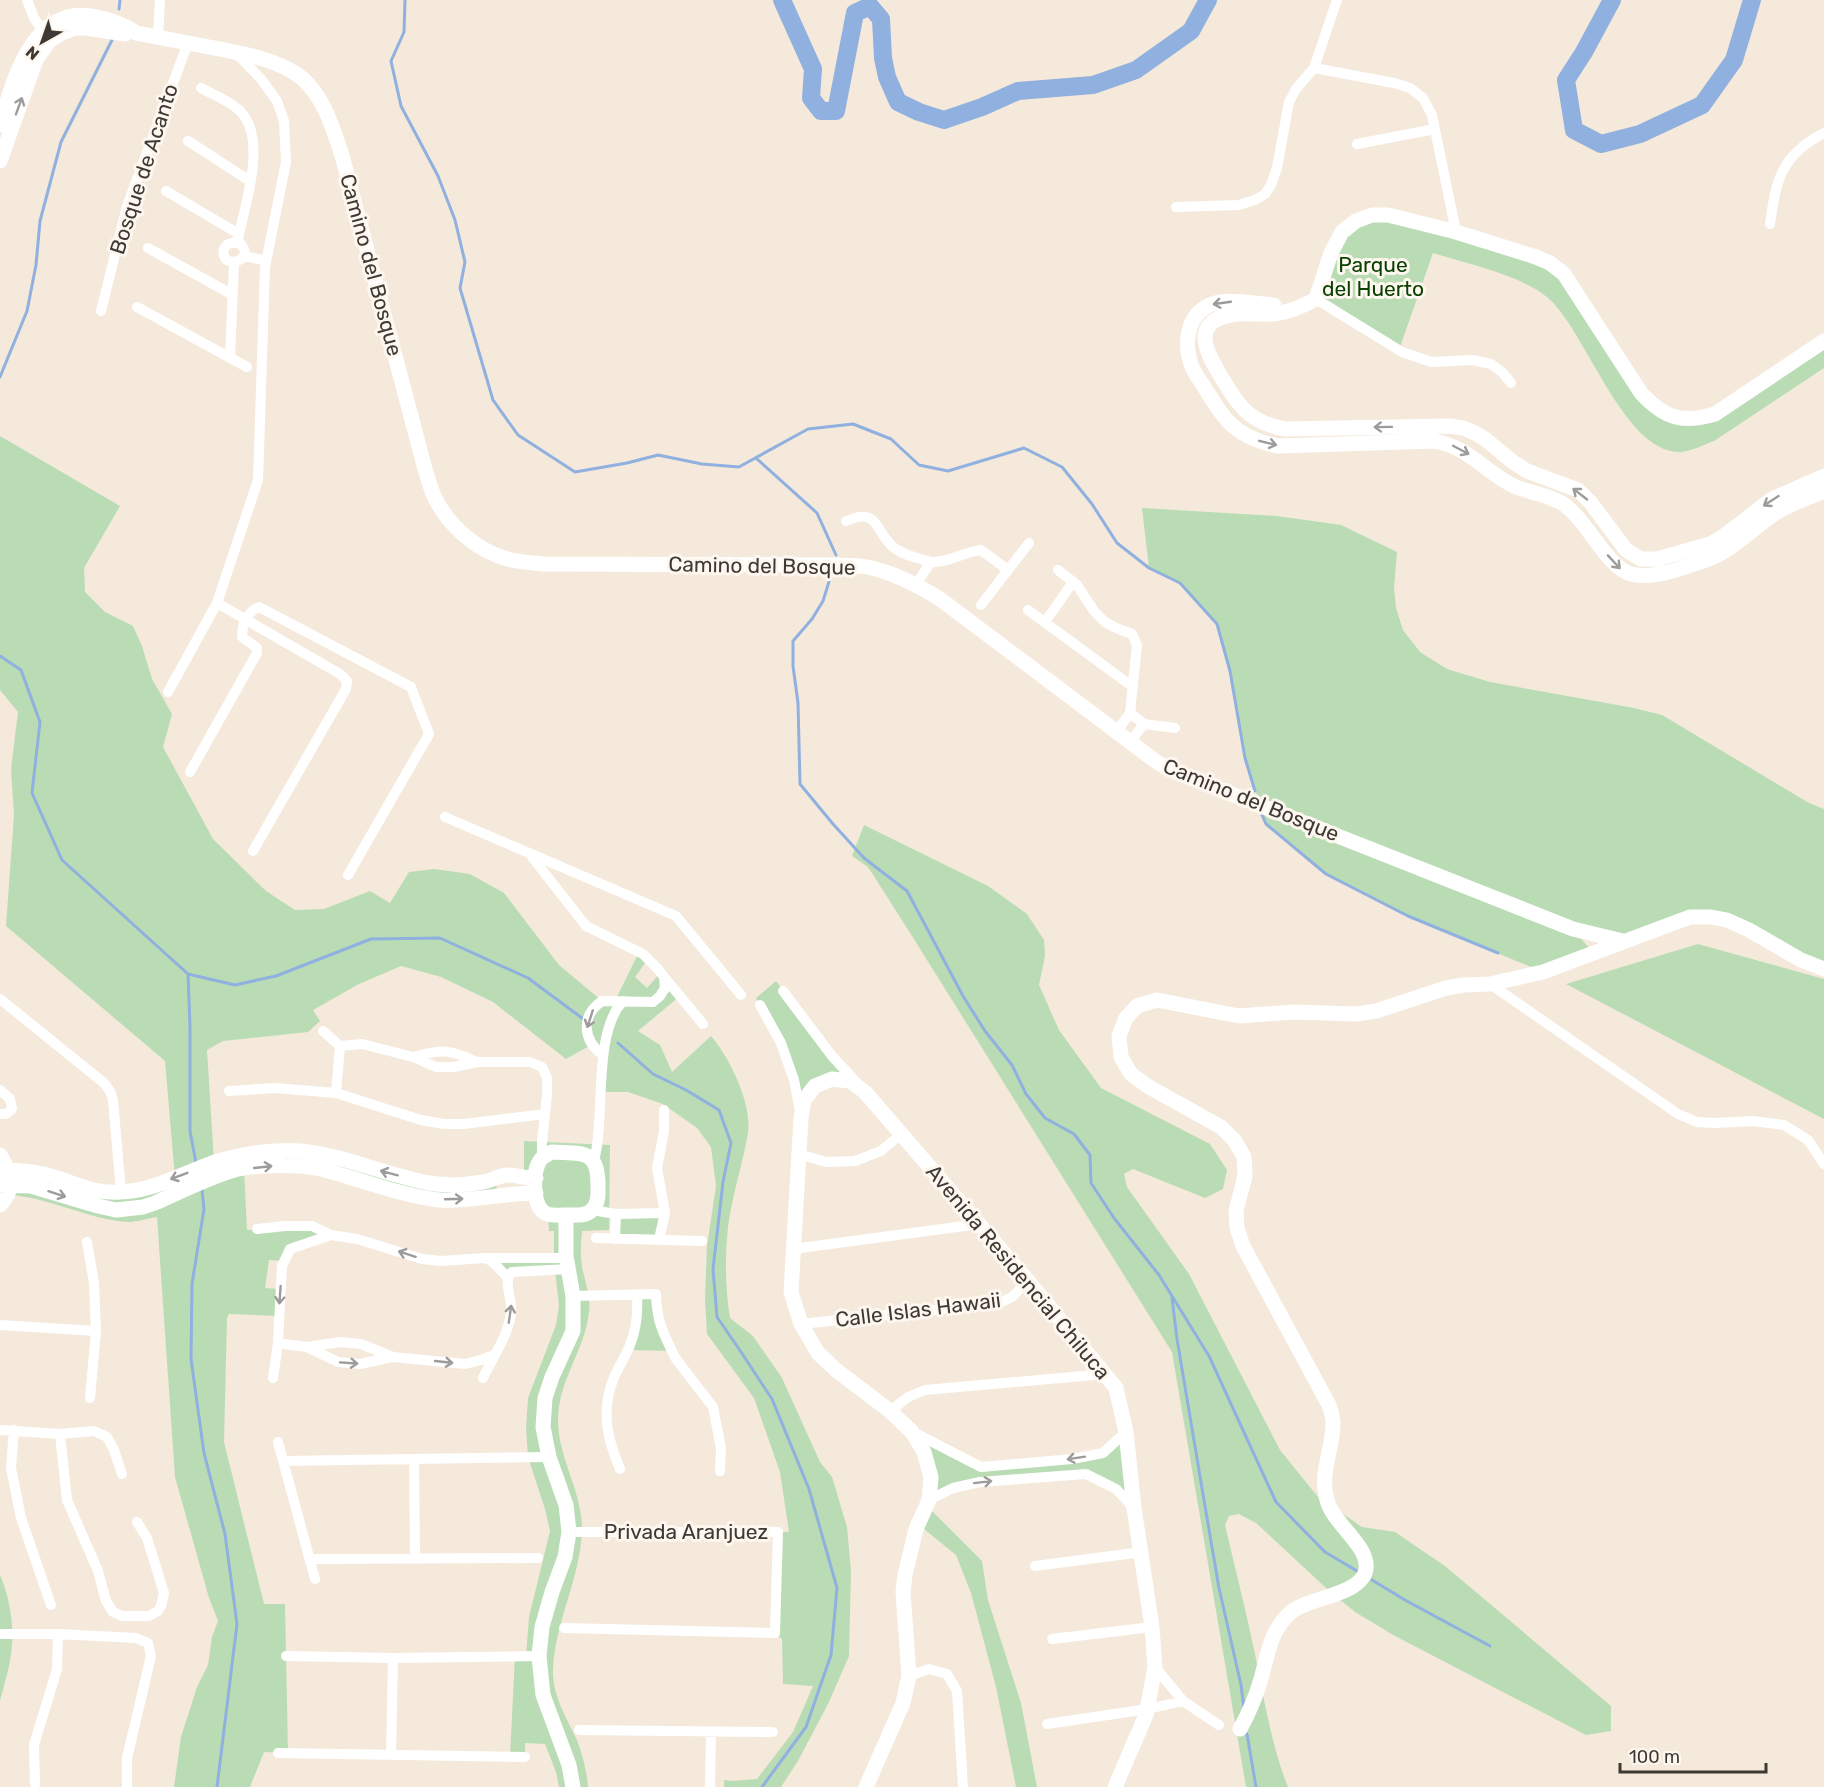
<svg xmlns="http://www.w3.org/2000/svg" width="1824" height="1787" viewBox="0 0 1824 1787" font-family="Rubik,sans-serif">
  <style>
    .green { fill: #badcb5 }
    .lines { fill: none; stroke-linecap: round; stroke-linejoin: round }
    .stream { stroke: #90b0df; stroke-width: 3 }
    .river { stroke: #90b0df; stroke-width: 18 }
    .street { stroke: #fff; stroke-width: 10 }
    .secondary { stroke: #fff; stroke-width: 15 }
    .oneway { stroke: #9e9c9a }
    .labels { text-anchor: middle; stroke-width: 6; stroke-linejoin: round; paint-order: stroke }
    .street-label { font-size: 21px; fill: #3e3934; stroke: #fef7ef }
    .park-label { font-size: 21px; fill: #094102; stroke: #fef7ef }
  </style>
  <rect width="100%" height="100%" fill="#f4e9db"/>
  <path class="green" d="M1372,215L1550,263L1653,406L1699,419L1824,341V368L1714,441C1703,445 1692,451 1680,452C1623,453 1585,328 1547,297C1518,274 1468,264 1433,253L1399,350L1316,299L1342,232Z
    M0,436L120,506L84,568L85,592L105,612L133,626L142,646L152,679L172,714L163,747L213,839L266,891L295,910L324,909L370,891L390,903L409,872L434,869L470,874L504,893L559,965L602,1001H615L639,952L648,959L635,977L647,988L661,972L680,996L638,1031L660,1045L672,1072L711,1036C730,1058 752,1104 748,1132C743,1164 732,1195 728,1227C725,1257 725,1288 730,1318L753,1336L782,1378L820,1462L832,1477L847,1527L851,1572L849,1656L829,1702L798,1761L781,1787H724V1780L732,1781L757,1779L793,1732L813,1686L783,1684L782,1639L775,1633L778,1532H789L780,1472L754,1398L707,1334L705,1300L707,1246L716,1186L711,1147L697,1128L663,1104L628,1092H601L603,1055L591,1045L566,1059L493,1002L441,977L401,966L359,984L313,1010L320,1021L308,1032L223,1041L207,1050L214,1162L274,1151L413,1179L496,1181L497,1194L460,1200L319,1169H244L247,1230L313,1227L328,1235L290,1248L283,1261L269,1260L265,1288L280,1289L278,1316L229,1314L227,1318L224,1442L264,1604H285L288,1753L264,1752L250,1787H174L181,1737L197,1687L208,1665L212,1637L218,1621L209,1598L175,1477L157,1217C148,1218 138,1222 129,1222C88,1220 50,1197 8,1195L0,1205V1155L9,1170L104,1192L175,1178L165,1061L6,926L14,815L11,769L18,712L0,690Z
    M1142,508L1277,516L1341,525L1397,552L1394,588L1396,608L1403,630L1420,652L1447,669L1490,682L1634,708L1662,715L1809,803L1824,809V969L1711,917L1623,941L1574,930L1593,953L1543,972L1408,916L1326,874L1266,824L1245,758L1230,671L1217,624L1180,583L1149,568Z
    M864,825L988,886L1027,914L1044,940L1045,956L1039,985L1059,1030L1101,1088L1210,1144L1227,1170L1223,1189L1205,1198L1133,1169L1124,1174L1127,1187L1189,1274L1280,1450L1318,1497L1362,1527L1395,1532L1445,1566L1611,1706V1731L1586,1735L1395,1636L1355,1612L1325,1587L1256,1523L1239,1514L1229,1516L1225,1525C1235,1568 1246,1611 1255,1654C1264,1698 1271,1745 1288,1787H1246L1172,1352L907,928L868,867L852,856Z
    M1698,944L1824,979V1119L1566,984Z
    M776,981L832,1056L865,1092L832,1079L804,1100L781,1043L756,998Z
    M524,1141L610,1145L609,1230L582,1231C581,1243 580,1255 582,1267C585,1282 591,1297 589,1312C585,1350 558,1381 558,1420C558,1459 583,1492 582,1531C580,1579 555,1622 553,1670C552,1694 566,1717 576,1738C582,1752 587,1772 588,1787H559L556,1772L545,1744L525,1743V1757L510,1756L515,1656H526L529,1617L550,1531L545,1509L528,1457L526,1428L528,1398L556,1325L559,1306L555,1270H505L499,1263L554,1255V1231H549L548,1214L524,1179Z
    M665,1213L659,1239H615L616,1214Z
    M656,1294L672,1351L628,1350L637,1295Z
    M912,1432L981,1467L1103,1453L1126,1432L1134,1508L1086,1474L980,1482L929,1500L931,1477Z
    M927,1506L982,1561L988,1600L1021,1703L1037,1787H1016L996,1687L971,1593L956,1555L919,1525Z
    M0,1575C10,1598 15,1629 11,1654C9,1670 4,1685 0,1701Z"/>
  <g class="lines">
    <path class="stream" d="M405,0L404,32L391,61L401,106L438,176L455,220L465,262L460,288L493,400L518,435L575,472L627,463L658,455L702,464L739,467L808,429L853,424L891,439L919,465L948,471L1024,448L1062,467L1092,504L1117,543L1149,568L1180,583L1217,624L1230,671L1245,758L1255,791
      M119,9L120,0
      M0,377L27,311L36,265L40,221L61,142L112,40
      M756,458L817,513L836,555
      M832,572L823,601L812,619L793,641V666L798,703L800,784L833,824L864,858L907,891L963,996L985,1031L1012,1065L1026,1094L1045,1118L1074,1134L1090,1155L1091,1183L1114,1218L1159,1275L1209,1356L1276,1502L1325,1552L1357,1571
      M0,656L21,670L40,722L32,793L62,860L188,974L235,985L276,976L371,939L440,938L528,978L586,1021
      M1262,815L1266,824L1326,874L1408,916L1498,953
      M188,974L190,1027V1131L196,1163
      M618,1043L653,1074L686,1090L719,1110L731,1143L723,1182L713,1269L717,1317L739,1349L772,1399L809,1489L837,1588L831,1655L806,1727L762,1787
      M202,1190L204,1209L192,1284L191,1359L204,1453L225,1534L237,1624L217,1787
      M1172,1298L1177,1339L1206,1512L1219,1588L1241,1685L1244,1708
      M1372,1580L1405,1600L1490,1646
      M1247,1734L1256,1787"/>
    <path class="river" d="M782,0L813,69L811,98L821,111H836L855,13L870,6L881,19L883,58L887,77L898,102L919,112L944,120L982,107L1018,91L1093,85L1136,70L1191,31L1208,0
      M1612,0L1584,52L1566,80L1574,130L1601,144L1640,134L1702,105L1734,60L1752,0"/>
    <path class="street" d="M27,0L34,18L46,35
      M158,37L160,0
      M1314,68L1394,83L1410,88L1423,98L1432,115L1456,232
      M201,88C214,95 232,102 241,112C268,141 244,208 237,243
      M188,141L250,181
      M1357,144L1435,129
      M166,191L239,234
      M1176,207L1239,205L1255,200L1265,194L1271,185L1277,168L1289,102L1296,89L1314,68L1337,0
      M1770,224C1776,180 1781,155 1824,133
      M148,248L233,295
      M245,256L244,249L240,243C213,238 222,276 245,256L266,261
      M1316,299L1402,352L1431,362L1472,360L1491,364L1502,372L1511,383
      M137,307L247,367
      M101,311L127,206L188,43
      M230,358L234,263
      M846,521C878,507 874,529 892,546C901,555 919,558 931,562L916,584
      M931,562C949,563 963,552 981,550L1008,570L981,605
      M1008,570L1029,543
      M1058,570L1077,585L1094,611L1105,622L1116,628L1132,634L1137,645L1130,713L1144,724L1175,728
      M217,603L340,674L347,681L346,689L253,851
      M1028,610L1133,687
      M1045,622L1073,582
      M168,692L217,603L258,480L265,267L286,162L284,121L277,101L261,79L235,52
      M1117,731L1130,713
      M1130,742L1144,724
      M190,772L257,653V648L242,637C242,625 247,612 259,607L411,687L429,734L348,875
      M445,817L676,916L741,995
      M532,857L586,926L643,954L658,969L664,977L665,988L660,996L653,1002L602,1001C580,1016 583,1041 603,1055
      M664,977L703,1024
      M1490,984L1678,1114L1697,1122L1715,1123L1753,1121L1784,1125L1808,1140L1824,1164
      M783,991L832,1056L856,1082
      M0,999L104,1083L110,1091L113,1100L121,1192
      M760,1005L781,1043L794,1080L800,1111
      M323,1031L340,1046
      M340,1046L362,1044L413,1057L436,1067H454L477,1062H530L542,1067L547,1078V1095L542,1142V1157
      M413,1057C442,1049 450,1049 477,1062
      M0,1090L10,1099L12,1109L6,1114H0
      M229,1091L275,1088L336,1093L421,1120L444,1124H464L545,1114
      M336,1093L340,1046
      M799,1154L826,1162L855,1161L881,1151L900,1135
      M594,1161C606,1117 592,1034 623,1001
      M592,1210L616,1214L665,1213
      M257,1229L285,1226H312L331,1235
      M596,1238L702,1241
      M615,1239L616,1214
      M659,1239L665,1213L657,1168L664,1131V1110
      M87,1242L94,1283L96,1331L90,1398
      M793,1249L979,1224
      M486,1258L494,1263L507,1277
      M573,1296L656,1294C657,1323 663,1333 676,1359L713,1407L721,1448L720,1471
      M801,1324L999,1303L1012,1297L1028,1281
      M0,1325L96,1331
      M278,1343L307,1347L340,1342L361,1344L393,1357L465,1364L481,1360L494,1355
      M307,1347L338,1362L360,1364L392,1357
      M273,1378L278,1343L282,1266L290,1249L331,1235L357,1239L422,1259L441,1261L485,1258H567
      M483,1378C493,1357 508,1336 511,1313C513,1300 502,1281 512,1272L569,1269
      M890,1411L908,1397L925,1390L1105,1374
      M0,1430L60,1434L94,1431L107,1437L114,1450L122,1474
      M14,1430L11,1468L21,1518L51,1605
      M913,1432L981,1467L1072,1459L1103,1453L1126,1432
      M60,1434L67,1500L98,1571L106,1601L113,1612L122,1616H149L158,1611L161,1606L164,1593L147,1538L137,1522
      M278,1442L315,1579
      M414,1459L415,1558
      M283,1461L549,1457
      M620,1469C608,1441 601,1413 612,1383C616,1370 625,1358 630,1345C637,1328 638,1312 637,1295
      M929,1500L953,1488L980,1482L1086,1474L1116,1489L1134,1508
      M310,1559L538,1558
      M1035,1566L1142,1552
      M564,1628L775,1633L778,1532H569
      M0,1634H58L136,1638L148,1643L151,1656L127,1758V1787
      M1052,1639L1152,1627
      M286,1656L393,1658L539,1656
      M1155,1667L1183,1701L1219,1725
      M909,1676L929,1669L947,1674L957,1691L963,1787
      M1047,1724L1148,1709L1183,1701
      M579,1730L773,1732
      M278,1753L525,1757
      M391,1755L393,1658
      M35,1784L34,1745L57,1669L58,1634
      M710,1787L711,1732"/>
    <path class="secondary" d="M0,125C14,78 33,3 97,17C110,20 126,25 136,33C159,37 181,42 204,46C234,52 279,58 303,79C324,98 332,126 341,152L425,469C428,478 430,487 434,496C448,526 478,552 511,560C521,562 533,563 543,564L838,565C847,566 857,565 867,567C893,572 917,585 940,599L1154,760L1168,769L1573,929L1623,941
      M0,161L36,60L50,40L62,33L75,28H86L125,34
      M1274,305C1253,304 1225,296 1206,307C1185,319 1184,349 1193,369C1197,377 1203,385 1208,393C1215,404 1222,417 1233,426C1246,437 1261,443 1278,446L1435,441C1472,449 1483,471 1514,486C1530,493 1551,495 1565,505C1587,521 1607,567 1631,574C1654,580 1684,567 1706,560C1732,551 1752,529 1774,514C1789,504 1808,498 1824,491
      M1824,341L1715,414C1682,424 1664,418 1641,393L1564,274L1550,263L1536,257L1456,232L1388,215H1372L1356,221L1342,232L1331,253L1316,299C1303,306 1287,313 1273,314C1259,315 1244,312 1231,315C1186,323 1210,359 1225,383C1241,410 1252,422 1284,429L1450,426L1463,428L1475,433L1485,439L1513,462L1527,471L1578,490L1591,503L1626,550L1641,559H1657L1710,544L1724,536L1772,499L1824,476
      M552,1152C581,1154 598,1148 598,1185C598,1194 599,1203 592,1210C586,1216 578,1215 570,1215C563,1215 553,1216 547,1214C532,1208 533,1176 538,1164C541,1157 546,1155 552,1152Z
      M0,1155C10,1171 16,1190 0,1205
      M0,1170C19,1170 36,1171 54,1177C77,1184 95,1194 120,1192C154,1191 183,1173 215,1162C242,1154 272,1149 300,1151C344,1155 385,1175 429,1183C446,1186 466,1185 483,1182C492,1181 501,1174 509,1175C518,1175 526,1179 536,1178
      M0,1185L31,1186L98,1206L116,1210L143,1207L155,1203C180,1192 205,1179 231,1171C253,1164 299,1164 321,1169C359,1179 402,1196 440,1200C472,1202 504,1193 536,1193
      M566,1215V1256L573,1296V1331L552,1377L545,1398L543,1427L549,1457L566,1505L569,1532L565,1557L552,1592L542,1627L539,1656L543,1695L569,1765L573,1787
      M1240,1729C1249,1713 1256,1696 1261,1679C1268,1654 1270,1631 1290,1613C1307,1597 1362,1596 1366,1569C1369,1546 1335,1525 1328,1503C1318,1474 1333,1452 1333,1423C1333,1417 1331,1411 1329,1405L1243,1246L1237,1228L1236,1211L1245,1176L1244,1157L1235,1141L1221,1127L1149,1087L1131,1074L1121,1057L1119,1036L1126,1018L1137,1006L1157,1000L1239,1016L1294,1012L1357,1014L1376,1011L1446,988L1464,985L1490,984L1543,972L1690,917H1711L1727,920L1749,930L1801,960L1824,969
      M866,1787L903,1703L909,1676L903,1592L905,1575L916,1529L929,1500L931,1477L924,1452L912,1432L890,1411L836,1370L818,1353L801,1324L791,1292L801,1118L804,1100L815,1086L832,1079L850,1081L865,1092L1028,1281L1116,1388L1126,1432L1134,1508L1152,1627L1155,1667L1146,1715L1115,1787"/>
  </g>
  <defs><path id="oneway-shaft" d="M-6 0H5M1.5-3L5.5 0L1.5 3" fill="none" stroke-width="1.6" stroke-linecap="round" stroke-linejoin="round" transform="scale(1.5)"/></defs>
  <g class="oneway">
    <use href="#oneway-shaft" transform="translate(19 106) rotate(-70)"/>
    <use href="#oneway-shaft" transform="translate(1222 303) rotate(172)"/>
    <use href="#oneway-shaft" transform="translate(1383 427) rotate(179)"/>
    <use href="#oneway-shaft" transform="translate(1268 443) rotate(14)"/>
    <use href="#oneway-shaft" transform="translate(1461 450) rotate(28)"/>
    <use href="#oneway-shaft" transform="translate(1580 494) rotate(-142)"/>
    <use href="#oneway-shaft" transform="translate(1771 501) rotate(147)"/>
    <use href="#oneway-shaft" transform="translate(1614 562) rotate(47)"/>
    <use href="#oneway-shaft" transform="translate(590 1019) rotate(108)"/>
    <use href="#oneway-shaft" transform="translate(263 1167) rotate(-6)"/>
    <use href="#oneway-shaft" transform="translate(389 1173) rotate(-165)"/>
    <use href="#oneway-shaft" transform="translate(179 1176) rotate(159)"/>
    <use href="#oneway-shaft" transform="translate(57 1194) rotate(18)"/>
    <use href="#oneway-shaft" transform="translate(454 1199) rotate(-2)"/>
    <use href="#oneway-shaft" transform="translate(407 1254) rotate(-162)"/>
    <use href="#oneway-shaft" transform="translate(280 1295) rotate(94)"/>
    <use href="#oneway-shaft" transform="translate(510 1314) rotate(-82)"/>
    <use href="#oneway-shaft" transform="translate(444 1362) rotate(6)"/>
    <use href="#oneway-shaft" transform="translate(349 1363) rotate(4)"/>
    <use href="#oneway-shaft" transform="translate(1076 1458) rotate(171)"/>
    <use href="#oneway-shaft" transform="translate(983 1482) rotate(-7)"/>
  </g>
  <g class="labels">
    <g class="street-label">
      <text transform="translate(144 169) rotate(-72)" y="7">Bosque de Acanto</text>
      <text transform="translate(371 265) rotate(75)" y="7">Camino del Bosque</text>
      <text transform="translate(762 566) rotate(1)" y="7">Camino del Bosque</text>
      <text transform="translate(1251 800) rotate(22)" y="7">Camino del Bosque</text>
      <text transform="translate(1018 1272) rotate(50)" y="7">Avenida Residencial Chiluca</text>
      <text transform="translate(918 1310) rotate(-7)" y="7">Calle Islas Hawaii</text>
      <text x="686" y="1539">Privada Aranjuez</text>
    </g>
    <g class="park-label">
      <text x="1373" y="272">Parque<tspan x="1373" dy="24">del Huerto</tspan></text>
    </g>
  </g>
  <g transform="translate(42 42) rotate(220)" stroke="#fef7ef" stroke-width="4.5" paint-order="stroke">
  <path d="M0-4.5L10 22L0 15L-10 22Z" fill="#3e3934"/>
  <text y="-9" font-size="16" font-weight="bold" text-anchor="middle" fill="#3e3934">N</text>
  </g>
  <path d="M1620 1763v9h146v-9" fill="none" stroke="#3e3934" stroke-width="3"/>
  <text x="1629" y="1763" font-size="18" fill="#3e3934" stroke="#fef7ef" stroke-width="4.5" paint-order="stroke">100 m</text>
</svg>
